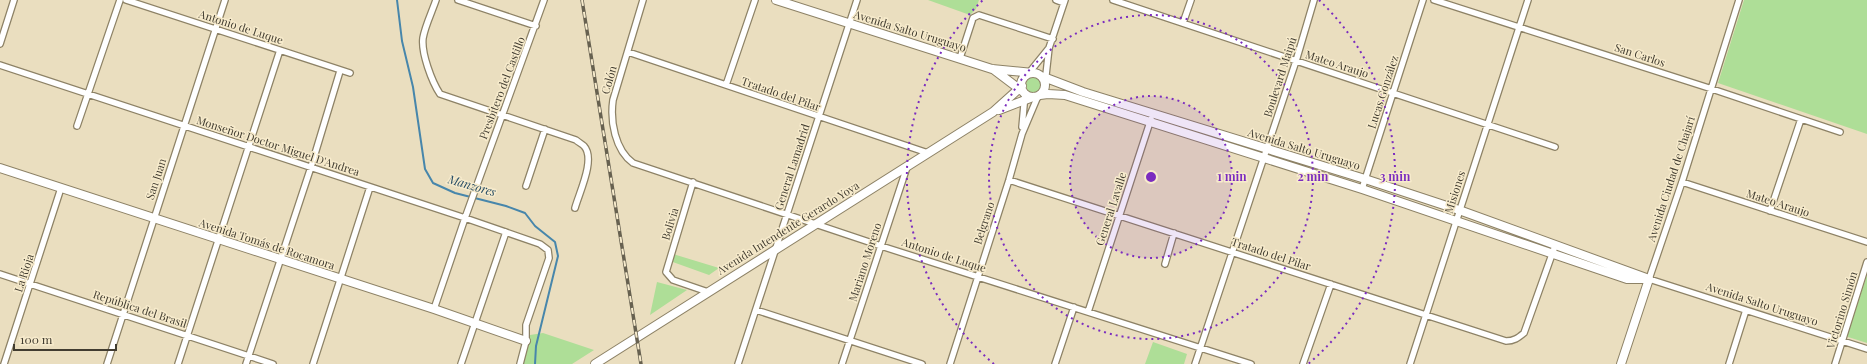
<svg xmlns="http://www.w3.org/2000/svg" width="1867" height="364" viewBox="0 0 1867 364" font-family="'Playfair Display',serif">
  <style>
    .green { fill: #aede97 }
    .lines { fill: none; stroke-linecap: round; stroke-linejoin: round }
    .stream { stroke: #4786ab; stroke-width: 2 }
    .street-casing { stroke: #8d8266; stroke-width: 8 }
    .secondary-casing { stroke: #8d8266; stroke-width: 10 }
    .street { stroke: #fff; stroke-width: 5.5 }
    .secondary { stroke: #fff; stroke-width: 8 }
    .rail-casing { stroke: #676150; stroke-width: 3.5 }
    .rail { stroke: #f7ebcc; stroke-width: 2; stroke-dasharray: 6; stroke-linecap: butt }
    .ring { fill: none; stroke: #7b2cbf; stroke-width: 2; stroke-dasharray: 2 4 }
    .labels { text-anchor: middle; stroke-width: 3; stroke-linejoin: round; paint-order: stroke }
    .street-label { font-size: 11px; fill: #413c30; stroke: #f7ebcc }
    .water-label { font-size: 12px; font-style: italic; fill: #244a63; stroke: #f7ebcc }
    .centre { fill: #7b2cbf; stroke: #f7ebcc; stroke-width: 2 }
    .ring-label { font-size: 12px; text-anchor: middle; font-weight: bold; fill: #7b2cbf; stroke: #f7ebcc; stroke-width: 3; stroke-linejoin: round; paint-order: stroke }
  </style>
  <rect width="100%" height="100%" fill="#eadebf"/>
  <path class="green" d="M928,0H979L976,9L970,15Z
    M1744,0H1867V134L1718,83Z
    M1026 85a8 8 0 1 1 16 0a8 8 0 1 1-16 0Z
    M673,254L719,268L709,275L670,261Z
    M1867,275V343L1848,337V333Z
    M657,282L687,290L650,315Z
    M543,333L594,350L572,364H521L530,335Z
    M1153,342L1187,354L1184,364H1145Z"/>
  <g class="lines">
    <path class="stream" d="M397,0L402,41L413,87L425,169L433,183L455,193L506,206L525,213L535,226L555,242L558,256L536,346L535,364"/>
    <g class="street-casing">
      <path id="street" d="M126,0L350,73
        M436,0C432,12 425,26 423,38C421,53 432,82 440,94L576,140C578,142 582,144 584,146C596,159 579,193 575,208
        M458,0L536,26
        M643,0L613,100C610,121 615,150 633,163L881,246L1251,364
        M1056,0L1064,3
        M1113,0L1555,147
        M1434,0L1712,89L1840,132
        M1739,0L1682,182L1649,279L1867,349
        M1183,23L1191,0
        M0,44L14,0
        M628,52L928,153
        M960,58L973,18L979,15L1053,39
        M0,65L465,218L540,244L548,250L549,258L526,325V341L520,364
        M1028,74L1049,48
        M1045,84L1049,48L1065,0
        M726,85L755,0
        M77,126L120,0
        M1022,127L1025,94
        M1009,180L1506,341C1514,341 1518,338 1524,333L1555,246
        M693,182L666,272L673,280L708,292
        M1682,182L1867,242
        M526,186L545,129
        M1362,189L1423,0
        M1770,211L1801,119
        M1165,264L1174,233
        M0,274L273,364
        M434,309L465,218L544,0
        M756,310L922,364
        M1088,312L1151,119
        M4,364L61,188
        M107,364L225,0
        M178,364L280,50
        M246,364L311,167L340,71
        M313,364L370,187
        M461,364L506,232
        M738,364L857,0
        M842,364L907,167
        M950,364L1009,180L1022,134L1038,96
        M1055,364L1074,307
        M1195,364L1296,61L1314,0
        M1303,364L1331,284
        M1410,364L1528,0
        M1729,364L1746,310
        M1835,364L1867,262"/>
    </g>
    <g class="secondary-casing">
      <path id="secondary" d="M776,0L992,69L1033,73
        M993,69L1022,91
        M1021 85a12 12 0 1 1 24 0a12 12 0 1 1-24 0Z
        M1041,76L1083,92L1365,179L1459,210L1649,279
        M1040,95L1048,94L1065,95L1362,189L1627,279H1646
        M999,110L1033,97
        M0,168L434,309L526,341
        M595,364L993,112L1022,86
        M1621,364L1649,279"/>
    </g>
    <use href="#street" class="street"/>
    <use href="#secondary" class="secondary"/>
    <g class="rail-casing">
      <path id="rail" d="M582,0L641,364"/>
    </g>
    <use href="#rail" class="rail"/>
  </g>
  <circle cx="1151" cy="177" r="81" fill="#7b2cbf" fill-opacity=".12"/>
  <g class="ring">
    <circle cx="1151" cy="177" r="81"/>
    <circle cx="1151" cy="177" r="162"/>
    <path d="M994 364A244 244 0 0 1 983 0M1319 0A244 244 0 0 1 1308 364"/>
  </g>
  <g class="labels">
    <g class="street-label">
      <text transform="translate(241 27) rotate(18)" y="4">Antonio de Luque</text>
      <text transform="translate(910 31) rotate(17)" y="4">Avenida Salto Uruguayo</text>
      <text transform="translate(1640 55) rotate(18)" y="4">San Carlos</text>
      <text transform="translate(1337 64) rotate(18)" y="4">Mateo Araujo</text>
      <text transform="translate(1280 77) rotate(-72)" y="4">Boulevard Maipú</text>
      <text transform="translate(609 80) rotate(-74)" y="4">Colón</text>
      <text transform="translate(502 88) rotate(-69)" y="4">Presbítero del Castillo</text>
      <text transform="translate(1383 92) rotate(-72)" y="4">Lucas González</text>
      <text transform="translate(781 94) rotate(19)" y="4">Tratado del Pilar</text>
      <text transform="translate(278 146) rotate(18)" y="4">Monseñor Doctor Miguel D'Andrea</text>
      <text transform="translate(1304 149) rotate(17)" y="4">Avenida Salto Uruguayo</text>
      <text transform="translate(792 167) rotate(-72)" y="4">General Lamadrid</text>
      <text transform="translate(156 179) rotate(-72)" y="4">San Juan</text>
      <text transform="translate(1671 179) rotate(-72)" y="4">Avenida Ciudad de Chajarí</text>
      <text transform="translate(1455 192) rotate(-72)" y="4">Misiones</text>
      <text transform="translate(1778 203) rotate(18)" y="4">Mateo Araujo</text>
      <text transform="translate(1111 209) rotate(-72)" y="4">General Lavalle</text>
      <text transform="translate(984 223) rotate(-72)" y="4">Belgrano</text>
      <text transform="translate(670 224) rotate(-73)" y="4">Bolivia</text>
      <text transform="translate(788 228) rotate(-32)" y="4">Avenida Intendente Gerardo Yoya</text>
      <text transform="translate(267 244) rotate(18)" y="4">Avenida Tomás de Rocamora</text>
      <text transform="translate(1271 254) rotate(18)" y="4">Tratado del Pilar</text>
      <text transform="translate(944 255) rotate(18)" y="4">Antonio de Luque</text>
      <text transform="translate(865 262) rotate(-72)" y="4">Mariano Moreno</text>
      <text transform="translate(24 273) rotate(-72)" y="4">La Rioja</text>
      <text transform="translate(1762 304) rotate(18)" y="4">Avenida Salto Uruguayo</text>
      <text transform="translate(140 309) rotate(18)" y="4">República del Brasil</text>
      <text transform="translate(1842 310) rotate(-73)" y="4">Victorino Simón</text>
    </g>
    <g class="water-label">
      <text transform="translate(472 186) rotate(16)" y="4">Manzores</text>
    </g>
  </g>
  <circle cx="1151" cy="177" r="6" class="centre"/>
  <g class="ring-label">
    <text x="1232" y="181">1 min</text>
    <text x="1313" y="181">2 min</text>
    <text x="1395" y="181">3 min</text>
  </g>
  <path d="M14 344v6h102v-6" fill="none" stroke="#413c30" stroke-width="2"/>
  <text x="20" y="344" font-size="12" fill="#413c30" stroke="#f7ebcc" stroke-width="3" paint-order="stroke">100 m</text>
</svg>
